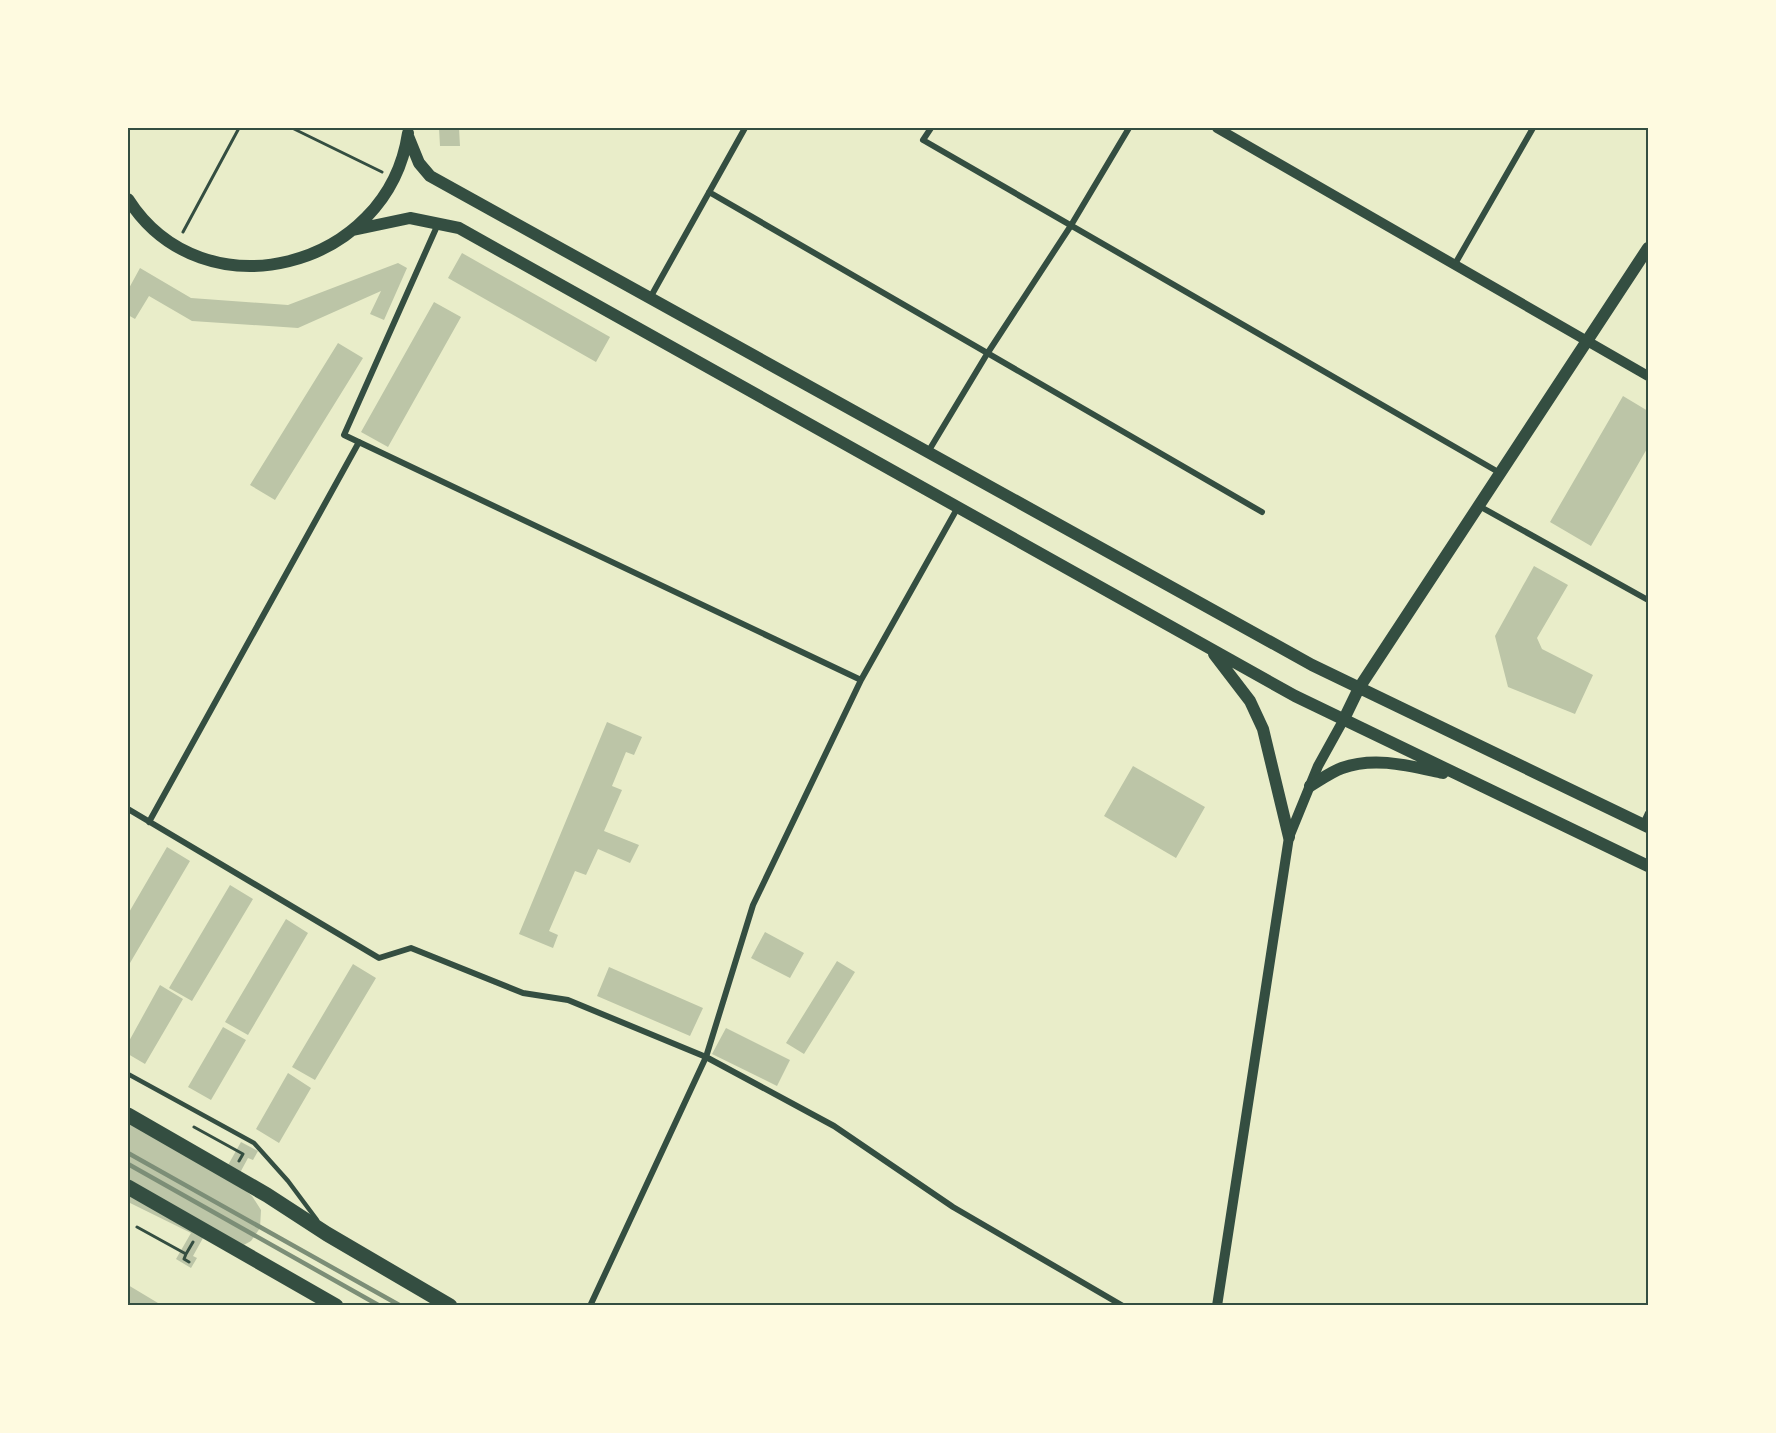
<svg xmlns="http://www.w3.org/2000/svg" width="1776" height="1433" viewBox="0 0 1776 1433" font-family="'IBM Plex Serif',serif">
  <style>
    .building { fill: #bcc5a7 }
    .lines { fill: none; stroke-linecap: round; stroke-linejoin: round }
    .path { stroke: #344e41; stroke-width: 3 }
    .service { stroke: #344e41; stroke-width: 4.5 }
    .minor { stroke: #344e41; stroke-width: 6 }
    .tertiary { stroke: #344e41; stroke-width: 10 }
    .secondary { stroke: #344e41; stroke-width: 12 }
    .trunk { stroke: #344e41; stroke-width: 15 }
    .rail { stroke: #7c8e77; stroke-width: 4.5 }
    .neatline { fill: none; stroke: #344e41; stroke-width: 2 }
  </style>
  <rect width="100%" height="100%" fill="#e9edc9"/>
  <path class="building" d="M439,128H459L460,146H440Z
    M462,253L610,337L596,362L448,278Z
    M398,263L407,268L384,320L370,314L381,291L298,328L192,321L149,296L135,319L128,315V290L140,268L191,298L288,305Z
    M434,302L461,317L388,447L361,432Z
    M338,343L363,358L275,500L250,485Z
    M1623,396L1648,411V447L1591,546L1550,522Z
    M1534,566L1568,585L1537,638L1542,649L1593,675L1575,714L1508,687L1495,636Z
    M607,722L642,737L634,755L626,752L612,786L622,790L604,831L639,845L630,863L598,849L586,875L575,871L549,931L558,935L553,948L519,934Z
    M1133,766L1205,807L1176,858L1104,816Z
    M167,847L190,861L130,963L128,962V914Z
    M230,885L253,899L192,1001L169,988Z
    M286,919L308,933L248,1035L225,1022Z
    M765,932L804,953L790,978L751,958Z
    M837,961L855,972L804,1054L786,1043Z
    M353,964L376,978L315,1080L292,1067Z
    M609,967L703,1008L690,1036L597,996Z
    M160,985L183,999L145,1064L128,1054V1043Z
    M223,1027L246,1040L211,1100L188,1087Z
    M726,1028L790,1060L777,1086L712,1054Z
    M288,1073L311,1088L279,1143L256,1129Z
    M128,1116L223,1174L241,1142L258,1151L253,1160L248,1158L235,1182L252,1196L261,1210L260,1228L251,1241L242,1246L203,1238L193,1256L197,1258L191,1268L176,1259L191,1233L128,1202Z
    M128,1285L163,1306H128Z"/>
  <g class="lines">
    <path class="path" d="M292,128L382,172
      M183,232L239,128
      M194,1127L243,1154L239,1161
      M137,1227L186,1254L193,1242
      M186,1254L184,1259L189,1262"/>
    <path class="service" d="M128,1074L254,1143L288,1181L317,1220"/>
    <path class="minor" d="M931,128L923,140L1500,473
      M709,192L1262,512
      M438,224L344,435L861,680L958,507
      M1455,264L1533,128
      M650,298L745,128
      M928,452L987,354L1070,227L1129,128
      M1479,506L1648,600
      M128,809L379,958L411,948L523,993L568,1000L706,1057L834,1126L953,1207L1123,1306
      M149,822L359,442
      M1643,824L1648,813
      M590,1306L706,1057L753,905L861,680"/>
    <path class="tertiary" d="M1217,128L1648,376
      M1217,1306L1289,837L1318,766L1344,719"/>
    <path class="secondary" d="M408,136L419,163L430,176L1312,665L1648,827
      M128,199C203,317 388,269 408,133
      M353,230L410,218L459,228L1295,696L1648,866
      M1214,654L1250,701L1263,729L1289,837
      M1344,719L1359,688L1648,248
      M1310,786C1320,780 1331,772 1342,768C1375,756 1410,766 1443,773"/>
    <path class="trunk" d="M128,1115L267,1195L327,1234L450,1306
      M128,1187L336,1306"/>
    <path class="rail" d="M128,1153L401,1306
      M128,1164L380,1306"/>
  </g>
  <rect width="1776" height="1433" fill="none" stroke="#fefae0" stroke-width="258"/>
  <rect x="129" y="129" width="1518" height="1175" class="neatline"/>
</svg>
